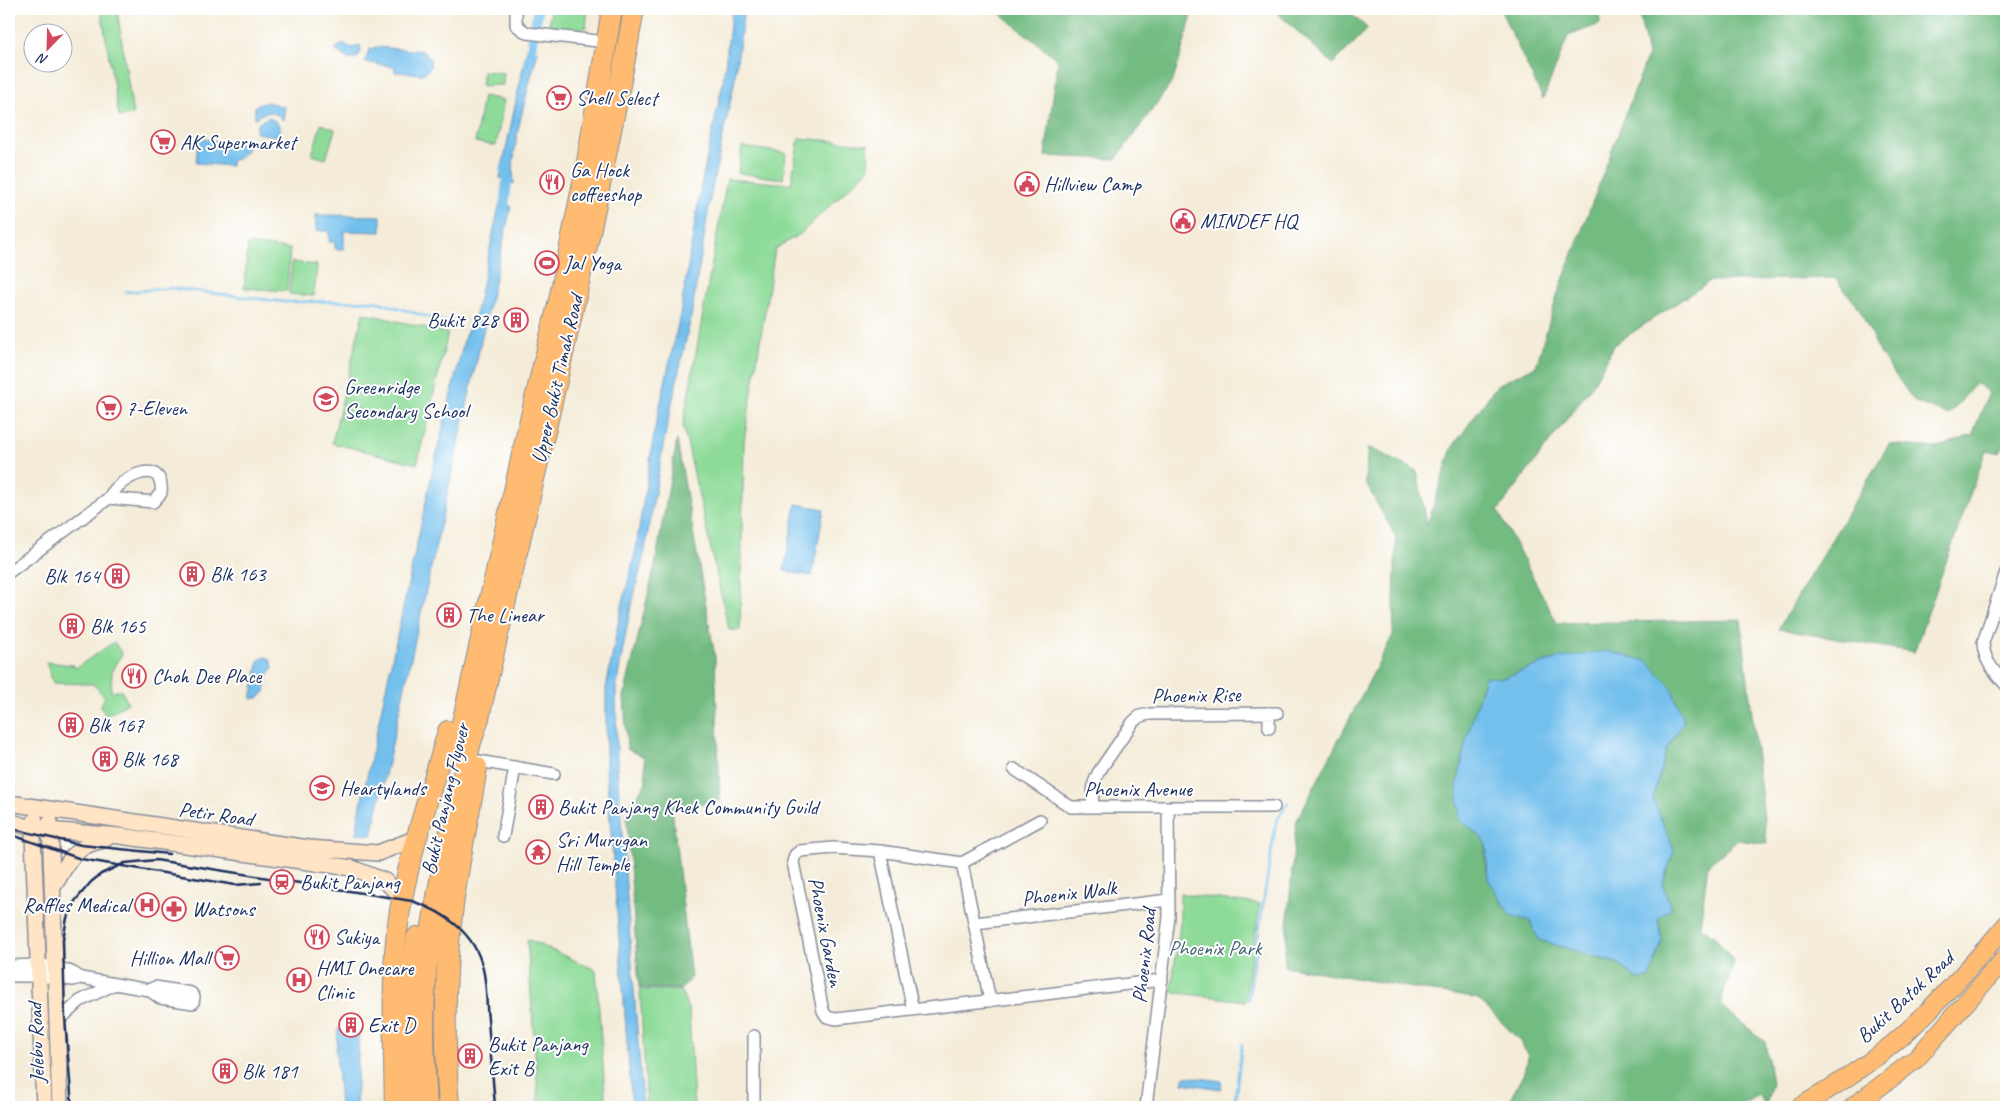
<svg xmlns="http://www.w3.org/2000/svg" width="2015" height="1116" viewBox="0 0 2015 1116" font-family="Caveat,sans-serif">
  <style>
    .green { fill: #8edb99; stroke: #54857c }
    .forest { fill: #72bb81; stroke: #467570; fill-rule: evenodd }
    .water { fill: #73c0ed; stroke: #4778a6 }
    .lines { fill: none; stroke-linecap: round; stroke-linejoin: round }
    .stream { stroke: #73c0ed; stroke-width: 2.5 }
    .canal { stroke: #73c0ed; stroke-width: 10 }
    .street-casing { stroke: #888e9b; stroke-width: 14 }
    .secondary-casing { stroke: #888e9b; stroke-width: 18 }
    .primary-casing { stroke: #888e9b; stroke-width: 20 }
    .highway-casing { stroke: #888e9b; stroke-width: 22 }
    .street { stroke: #fff; stroke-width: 11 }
    .secondary { stroke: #ffe4c6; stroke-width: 15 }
    .primary { stroke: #febb71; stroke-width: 18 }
    .highway { stroke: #febb71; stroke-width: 20 }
    .rail { stroke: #1b2f5e; stroke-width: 2.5 }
    .labels { text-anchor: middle; stroke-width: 4; stroke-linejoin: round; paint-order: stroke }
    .poi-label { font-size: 21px; fill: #1b2f5e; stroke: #fff; text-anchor: start }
    .street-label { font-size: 21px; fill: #1b2f5e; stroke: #fff }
    .park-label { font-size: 21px; fill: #3e6370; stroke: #fff }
  </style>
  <rect width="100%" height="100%" fill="#fff"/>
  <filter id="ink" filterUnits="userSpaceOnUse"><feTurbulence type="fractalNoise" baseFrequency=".02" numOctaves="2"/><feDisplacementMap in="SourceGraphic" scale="10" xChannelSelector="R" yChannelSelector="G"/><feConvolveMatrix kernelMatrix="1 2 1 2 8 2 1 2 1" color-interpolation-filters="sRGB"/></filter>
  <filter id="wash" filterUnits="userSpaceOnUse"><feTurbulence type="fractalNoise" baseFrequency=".0096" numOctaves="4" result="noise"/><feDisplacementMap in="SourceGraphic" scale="20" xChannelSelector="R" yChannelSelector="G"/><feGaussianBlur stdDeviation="1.12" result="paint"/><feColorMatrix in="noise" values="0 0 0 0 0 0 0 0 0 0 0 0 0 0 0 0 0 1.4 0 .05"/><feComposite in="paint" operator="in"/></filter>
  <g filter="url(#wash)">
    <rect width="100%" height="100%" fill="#f4ecd8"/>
    <path class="green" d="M101,9H117L133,115L119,117Z
      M551,9H588L586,27L577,31L549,27Z
      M483,71L504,73L503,85L481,86Z
      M483,96L504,100L496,146L475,142Z
      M321,124L335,129L326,159L312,155Z
      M799,138L868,144L869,169L800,234L775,249L744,441L740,630H729L683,425L727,179L791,184Z
      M742,147L786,153L783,179L738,173Z
      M248,244L290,249L287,291L244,288Z
      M292,262L317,265L314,296L289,294Z
      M363,313L448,333L417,464L332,443Z
      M114,642L122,654L112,670L111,692L121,690L128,703L106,716L100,706L105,697L93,684L53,683L46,662L73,665L76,668Z
      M1180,894L1260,904L1245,1001L1171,992L1180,924Z
      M527,939L596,970L606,1107H539Z
      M640,990H681L689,1011L694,1107H647Z"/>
    <path class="forest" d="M994,9H1188L1191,19L1173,81L1116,159L1045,156L1058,60Z
      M1273,9H1346L1368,29L1333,64Z
      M1500,9H1599L1600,24L1568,36L1543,99Z
      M1638,9H2006V439L2000,453L1986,450L1914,652L1778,629L1889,444L1936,448L1972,435L1989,393L1976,383L1949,415L1915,402L1881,355L1859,308L1835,278L1710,281L1615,344L1593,384L1498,511L1557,623L1741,620L1767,844L1738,840L1708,865L1700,926L1716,938L1734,962L1720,1005L1765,1042L1772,1083L1766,1105L1758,1095L1736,1107H1506L1526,1069L1528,1056L1519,1040L1478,999L1284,966L1296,822L1393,635L1396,537L1365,482L1368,447L1417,471L1427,525L1452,448L1497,385L1536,366L1557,296L1648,55ZM1555,659L1684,721L1666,750L1653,799L1674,851L1662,884L1671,908L1658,919L1662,941L1638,980L1620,964L1539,940L1530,921L1503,904L1488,879L1485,854L1503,678Z
      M677,440L715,657L720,801L672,808L691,978L681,989L639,988L626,810L646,783L644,757L627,749L624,696L655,565Z"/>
    <path class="water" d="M732,9H744L734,84L712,188L691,317L666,430L644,555L629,615L616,688L617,767L643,1107H632L606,768V688L620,614L635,554L655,428L680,315L701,186L723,82Z
      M343,43L352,48L360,45L361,51L358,57C346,64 344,53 334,50Z
      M376,47L423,51L431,59L430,68L423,74L395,72V67L365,62L369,50Z
      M527,48L538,51C529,87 509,149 514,184L500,178Z
      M267,102L285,107L283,120C275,110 265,110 255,119V106Z
      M269,117L280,125V132L277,136L256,133L257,124Z
      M198,138L214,140L220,145L226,141L248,143C247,153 241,158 231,161V166L196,163Z
      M500,202L511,206L377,812L372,835L356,834L360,809L432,473L465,336L475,316Z
      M316,215L381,216V232L344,231V249H335V242H329V231H316Z
      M796,504L824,509L812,576L784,571Z
      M1606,651L1647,661L1671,687L1684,721L1666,750L1653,799L1674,851L1662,884L1671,908L1658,919L1662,941L1650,977L1638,980L1620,964L1539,940L1530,921L1510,915L1488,879L1486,842L1460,819L1457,788L1466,741L1485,677L1503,678L1555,659Z
      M266,657L271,660L273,667L267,678L265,692L258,698L251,699L259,660Z
      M338,1029L359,1032L356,1107H340L336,1051Z
      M1184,1076L1222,1081L1221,1089L1183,1083Z"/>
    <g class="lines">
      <path class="stream" d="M126,292L170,288L284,302L375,301L455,325
        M1248,1000L1276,822L1288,802
        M1234,1107L1242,1044"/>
      <path class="canal" d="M529,62L538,9
        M503,216L507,181L505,169"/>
    </g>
  </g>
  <g filter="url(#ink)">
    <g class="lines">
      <g class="street-casing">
        <path id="street" d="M516,9V25L527,33L606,42
          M9,572L109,498C119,477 165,455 161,493L153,502L109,498
          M2006,572L1983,643C1984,661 1994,671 2006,685
          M1269,728V713
          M478,761L554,774
          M1014,769L1071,807H1274
          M1092,807L1094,783L1098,773L1133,722L1140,716L1150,714L1277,713
          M1040,820L962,863L880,851L833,848L800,851L795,855L793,862L819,991L823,1011L827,1017L836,1019L1162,980
          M503,836L515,767
          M880,851L913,1010
          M962,863L990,1001
          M975,923L1169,900
          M9,966C33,965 60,962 81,978
          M9,976H40L73,980L81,978L149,990L160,998L193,1003L194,997L191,993L155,987L149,990
          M56,1023L80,1001L115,984
          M754,1036V1107
          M1146,1107L1169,917L1168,807"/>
      </g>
      <g class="secondary-casing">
        <path id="secondary" d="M9,803L308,848L378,853L417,838
          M35,820L33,836L44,1107
          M9,821L34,829L120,836L352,868L385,881L403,898
          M50,822L60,1107
          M53,887C70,861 71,847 104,840"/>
      </g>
      <g class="primary-casing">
        <path id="primary" d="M1800,1107C1835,1086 1870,1064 1901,1037C1939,1003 1973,964 2006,925
          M1853,1107L1916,1059L2006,957"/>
      </g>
      <g class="highway-casing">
        <path id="highway" d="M455,755L528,428L559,300L586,168L612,9
          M395,1107C394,1056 392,1003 395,952C400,877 428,803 448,731
          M412,1107C408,1050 409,994 417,937
          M427,1107C424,1057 422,1005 428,955C437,883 454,812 471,742L479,718C532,482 592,247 634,9
          M449,1107C444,1040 444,972 453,906C459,859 470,813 477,767"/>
      </g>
      <use href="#street" class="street"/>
      <use href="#secondary" class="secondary"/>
      <use href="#primary" class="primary"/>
      <use href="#highway" class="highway"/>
      <path class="rail" d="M9,828L81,845L169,854
        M15,836L81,859L235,885L261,883
        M72,1107L65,1017L63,940L67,918L75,901L91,882L101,874L125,863L156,860L412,901C445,912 475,933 483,969C487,985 486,1003 488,1019C490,1048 493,1078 495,1107"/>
    </g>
  </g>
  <defs>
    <g id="supermarket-ring" transform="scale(1.25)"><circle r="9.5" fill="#fff" stroke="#d1495b" stroke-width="1.5"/><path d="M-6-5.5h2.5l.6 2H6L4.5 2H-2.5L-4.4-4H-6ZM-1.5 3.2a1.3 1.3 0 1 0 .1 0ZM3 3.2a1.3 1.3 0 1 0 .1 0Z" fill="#d1495b"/></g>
    <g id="restaurant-ring" transform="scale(1.25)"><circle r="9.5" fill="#fff" stroke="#d1495b" stroke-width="1.5"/><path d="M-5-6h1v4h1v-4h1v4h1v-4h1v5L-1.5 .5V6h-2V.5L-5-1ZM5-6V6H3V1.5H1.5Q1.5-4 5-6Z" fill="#d1495b"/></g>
    <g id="civic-ring" transform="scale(1.25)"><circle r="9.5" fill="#fff" stroke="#d1495b" stroke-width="1.5"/><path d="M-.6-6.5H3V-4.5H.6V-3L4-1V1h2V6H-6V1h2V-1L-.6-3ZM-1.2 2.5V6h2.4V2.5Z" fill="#d1495b"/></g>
    <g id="stadium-ring" transform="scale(1.25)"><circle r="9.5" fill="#fff" stroke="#d1495b" stroke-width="1.5"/><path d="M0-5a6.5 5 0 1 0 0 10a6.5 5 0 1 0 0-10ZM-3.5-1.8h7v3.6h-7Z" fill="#d1495b"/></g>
    <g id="building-ring" transform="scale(1.25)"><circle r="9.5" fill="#fff" stroke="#d1495b" stroke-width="1.5"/><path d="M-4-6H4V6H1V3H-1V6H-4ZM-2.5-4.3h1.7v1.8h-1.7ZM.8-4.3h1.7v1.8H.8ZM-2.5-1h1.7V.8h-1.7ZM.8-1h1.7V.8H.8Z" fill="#d1495b"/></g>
    <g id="school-ring" transform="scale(1.25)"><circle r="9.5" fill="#fff" stroke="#d1495b" stroke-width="1.5"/><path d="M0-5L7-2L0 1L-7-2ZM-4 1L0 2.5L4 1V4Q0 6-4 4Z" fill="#d1495b"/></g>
    <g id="temple-ring" transform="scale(1.25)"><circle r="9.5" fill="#fff" stroke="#d1495b" stroke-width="1.5"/><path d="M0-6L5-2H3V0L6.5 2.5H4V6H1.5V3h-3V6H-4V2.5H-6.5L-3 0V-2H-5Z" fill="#d1495b"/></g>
    <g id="station-ring" transform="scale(1.25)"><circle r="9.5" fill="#fff" stroke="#d1495b" stroke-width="1.5"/><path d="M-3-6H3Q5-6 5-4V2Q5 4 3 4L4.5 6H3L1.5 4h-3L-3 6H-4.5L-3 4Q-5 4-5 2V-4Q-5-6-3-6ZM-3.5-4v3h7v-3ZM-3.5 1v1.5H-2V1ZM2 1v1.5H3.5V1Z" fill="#d1495b"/></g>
    <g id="hospital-ring" transform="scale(1.25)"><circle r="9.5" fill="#fff" stroke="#d1495b" stroke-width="1.5"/><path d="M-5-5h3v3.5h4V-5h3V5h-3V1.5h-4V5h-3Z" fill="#d1495b"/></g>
    <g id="pharmacy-ring" transform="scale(1.25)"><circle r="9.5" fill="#fff" stroke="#d1495b" stroke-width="1.5"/><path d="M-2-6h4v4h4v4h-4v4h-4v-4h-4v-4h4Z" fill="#d1495b"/></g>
  </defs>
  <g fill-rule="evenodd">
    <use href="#supermarket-ring" x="559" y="98"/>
    <use href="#supermarket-ring" x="163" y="142"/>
    <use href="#restaurant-ring" x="552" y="182"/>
    <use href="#civic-ring" x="1027" y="184"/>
    <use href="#civic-ring" x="1183" y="221"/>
    <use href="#stadium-ring" x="547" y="263"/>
    <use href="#building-ring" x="516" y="320"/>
    <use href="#school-ring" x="326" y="399"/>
    <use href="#supermarket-ring" x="109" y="408"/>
    <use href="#building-ring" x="192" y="574"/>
    <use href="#building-ring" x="117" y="576"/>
    <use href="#building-ring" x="449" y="615"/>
    <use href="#building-ring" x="72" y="626"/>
    <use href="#restaurant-ring" x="134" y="676"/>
    <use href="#building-ring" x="71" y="725"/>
    <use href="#building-ring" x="105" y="759"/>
    <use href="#school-ring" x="322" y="788"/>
    <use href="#building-ring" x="541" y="807"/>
    <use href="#temple-ring" x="538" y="852"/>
    <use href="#station-ring" x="282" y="882"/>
    <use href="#hospital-ring" x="147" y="905"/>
    <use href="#pharmacy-ring" x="174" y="909"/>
    <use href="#restaurant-ring" x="317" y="937"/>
    <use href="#supermarket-ring" x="227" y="958"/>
    <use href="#hospital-ring" x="299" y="980"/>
    <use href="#building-ring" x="351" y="1025"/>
    <use href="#building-ring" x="470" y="1056"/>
    <use href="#building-ring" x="225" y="1071"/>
  </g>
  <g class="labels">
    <g class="poi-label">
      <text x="576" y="105">Shell Select</text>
      <text x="180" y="149">AK Supermarket</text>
      <text x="570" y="177">Ga Hock<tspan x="570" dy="24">coffeeshop</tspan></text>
      <text x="1044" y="191">Hillview Camp</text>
      <text x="1200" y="228">MINDEF HQ</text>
      <text x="564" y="270">Jal Yoga</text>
      <text x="498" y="327" text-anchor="end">Bukit 828</text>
      <text x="344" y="394">Greenridge<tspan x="344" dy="24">Secondary School</tspan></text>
      <text x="126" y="415">7-Eleven</text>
      <text x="210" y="581">Blk 163</text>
      <text x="100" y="583" text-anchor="end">Blk 164</text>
      <text x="466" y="622">The Linear</text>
      <text x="90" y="633">Blk 165</text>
      <text x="152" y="683">Choh Dee Place</text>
      <text x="88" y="732">Blk 167</text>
      <text x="122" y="766">Blk 168</text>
      <text x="340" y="795">Heartylands</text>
      <text x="558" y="814">Bukit Panjang Khek Community Guild</text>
      <text x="556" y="847">Sri Murugan<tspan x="556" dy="24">Hill Temple</tspan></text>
      <text x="300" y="889">Bukit Panjang</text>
      <text x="130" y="912" text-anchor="end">Raffles Medical</text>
      <text x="192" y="916">Watsons</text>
      <text x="334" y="944">Sukiya</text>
      <text x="210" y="965" text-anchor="end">Hillion Mall</text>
      <text x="316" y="975">HMI Onecare<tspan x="316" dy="24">Clinic</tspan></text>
      <text x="368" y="1032">Exit D</text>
      <text x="488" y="1051">Bukit Panjang<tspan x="488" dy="24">Exit B</tspan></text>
      <text x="242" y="1078">Blk 181</text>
    </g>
    <g class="street-label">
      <text transform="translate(557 379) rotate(-77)" y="7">Upper Bukit Timah Road</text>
      <text transform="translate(1196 695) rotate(-1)" y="7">Phoenix Rise</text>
      <text x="1138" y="796">Phoenix Avenue</text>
      <text transform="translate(445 799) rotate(-77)" y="7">Bukit Panjang Flyover</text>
      <text transform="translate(216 814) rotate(8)" y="7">Petir Road</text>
      <text transform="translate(1069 893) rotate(-7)" y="7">Phoenix Walk</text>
      <text transform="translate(826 932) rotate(79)" y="7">Phoenix Garden</text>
      <text transform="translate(1144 956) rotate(-84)" y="7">Phoenix Road</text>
      <text transform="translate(1905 997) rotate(-43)" y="7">Bukit Batok Road</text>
      <text transform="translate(36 1043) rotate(-92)" y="7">Jelebu Road</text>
    </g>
    <g class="park-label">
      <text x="1215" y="955">Phoenix Park</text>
    </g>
  </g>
  <rect width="2015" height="1116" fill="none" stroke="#fff" stroke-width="30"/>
  <g transform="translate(48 48) rotate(203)"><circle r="24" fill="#ffffff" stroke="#a4acbf"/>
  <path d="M0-4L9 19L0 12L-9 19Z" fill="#d1495b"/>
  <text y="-8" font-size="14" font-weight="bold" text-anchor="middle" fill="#1b2f5e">N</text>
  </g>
</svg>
